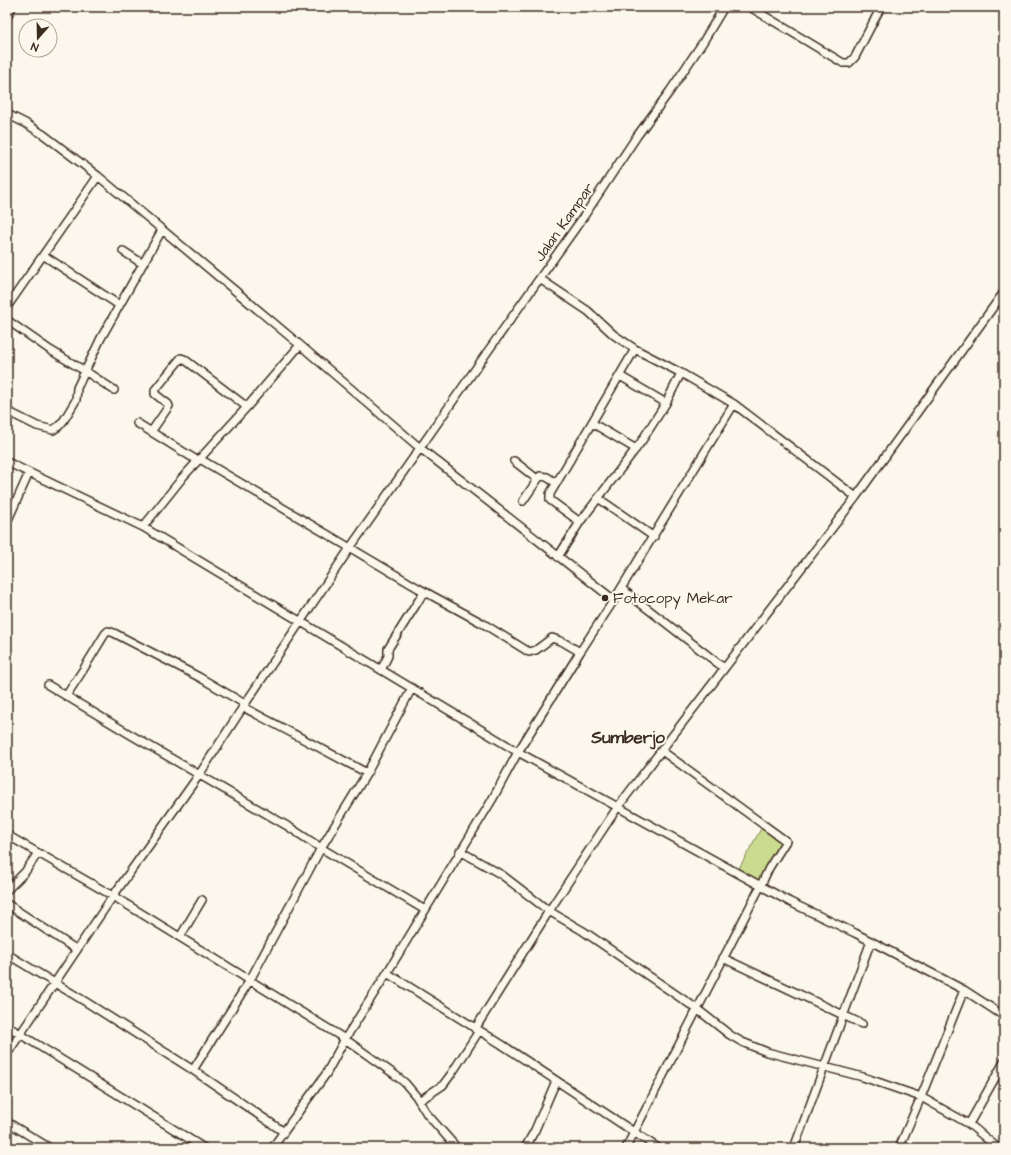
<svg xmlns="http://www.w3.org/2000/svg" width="1011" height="1155" viewBox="0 0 1011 1155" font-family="'Architects Daughter',sans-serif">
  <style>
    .green { fill: #cbdc90; stroke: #838357 }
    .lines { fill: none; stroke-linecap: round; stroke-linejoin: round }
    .street-casing { stroke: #3b2a1e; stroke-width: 10 }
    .street { stroke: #fbf7ec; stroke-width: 7 }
    .poi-dot { fill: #3b2a1e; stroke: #fbf7ec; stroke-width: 1.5 }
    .labels { text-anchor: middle; stroke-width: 4; stroke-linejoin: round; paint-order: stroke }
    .street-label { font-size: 15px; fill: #3b2a1e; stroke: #fbf7ec }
    .poi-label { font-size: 15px; fill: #3b2a1e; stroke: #fbf7ec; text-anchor: start }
    .quarter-label { font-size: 17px; font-weight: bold; fill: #3b2a1e; stroke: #fbf7ec }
  </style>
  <rect width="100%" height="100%" fill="#fbf7ec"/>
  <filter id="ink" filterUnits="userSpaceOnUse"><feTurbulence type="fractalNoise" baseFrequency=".025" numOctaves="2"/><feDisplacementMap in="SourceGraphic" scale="8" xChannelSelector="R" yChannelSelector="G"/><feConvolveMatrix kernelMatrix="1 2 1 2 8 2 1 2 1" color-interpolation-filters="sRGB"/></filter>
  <g filter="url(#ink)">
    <path class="green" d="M762,827L783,840L761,883L738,870Z"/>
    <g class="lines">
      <g class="street-casing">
        <path id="street" d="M750,7L843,63H849L855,57L881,7
          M7,17L12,7
          M7,114L25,123L44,135L98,176L300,345L420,448L614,600L580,652L518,752L790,902L855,933L964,990L1004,1016
          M123,251L143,264
          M43,255L119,305
          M540,279L588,311L614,335L635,349L681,373L734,404L856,497
          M7,307L98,176
          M7,320L50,350L85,371L114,390
          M620,376L666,403
          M7,411L37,426L53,430L59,426L64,420L76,400L77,388L101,338L162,230
          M137,423L198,461
          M592,423L636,449
          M151,432L169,406L168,404L155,394V390L181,358L184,359L247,407
          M200,459L418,588L482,623L529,652L536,650L552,638L563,642L580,652
          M514,461L537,479
          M7,462L143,527L518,752L492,800L387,973L345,1039L326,1074L272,1148
          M598,498L654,537
          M523,501L540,476L547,477L556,483
          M7,522L29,473
          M580,522L550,500V494L635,349
          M143,527L183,477L247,407L300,345
          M558,557L580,522L641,442L666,403L681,373
          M622,589L724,668
          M614,600L734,404
          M381,670L388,656V649L424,592
          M48,685L131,735L289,827L321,848L425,910
          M66,696L83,670L105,634L108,631L114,633L199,677L245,704
          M243,707L367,773
          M7,835L113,896L345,1039L394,1074L405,1083L416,1096L427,1114L457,1148
          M460,851L502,875L549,911L583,931L697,1009L730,1035L742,1042L767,1052L863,1077L921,1097L964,990
          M7,890L25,872L38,853
          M7,904L77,950
          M180,937L202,900
          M7,954L86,1002L193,1070L284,1132
          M723,958L862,1024
          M387,973L501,1044L658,1148
          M7,1026L204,1148
          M475,1029L549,911L617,808L856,497L1004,292
          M7,1054L113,896L199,775L245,704L350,548L488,351L584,216L637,136L670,91L703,42L724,7
          M193,1070L250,980L321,848L367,773L412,688
          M419,1101L443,1085L452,1073L479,1031
          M7,1122L50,1148
          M969,1124L998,1148
          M525,1148L535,1130L556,1081
          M626,1148L761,885L769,868L786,841L662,751
          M794,1148L871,941
          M899,1148L921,1097L969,1124L1004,1062"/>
      </g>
      <use href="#street" class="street"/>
    </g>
  </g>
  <circle class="poi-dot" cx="605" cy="598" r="4"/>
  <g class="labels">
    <g class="street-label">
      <text transform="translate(564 222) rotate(-55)" y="5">Jalan Kampar</text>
    </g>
    <g class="poi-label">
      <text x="613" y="603">Fotocopy Mekar</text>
    </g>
    <g class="quarter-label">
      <text x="628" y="743">Sumberjo</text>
    </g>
  </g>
  <rect width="1011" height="1155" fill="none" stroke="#fbf7ec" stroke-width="24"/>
  <rect x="12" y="12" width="987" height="1131" fill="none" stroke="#3b2a1e" stroke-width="1.5" filter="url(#ink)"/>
  <g transform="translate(38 38) rotate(200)"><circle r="19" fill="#fbf7ec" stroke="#aea59a"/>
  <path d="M0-3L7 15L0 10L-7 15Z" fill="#3b2a1e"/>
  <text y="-6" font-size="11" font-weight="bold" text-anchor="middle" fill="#3b2a1e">N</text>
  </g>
</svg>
